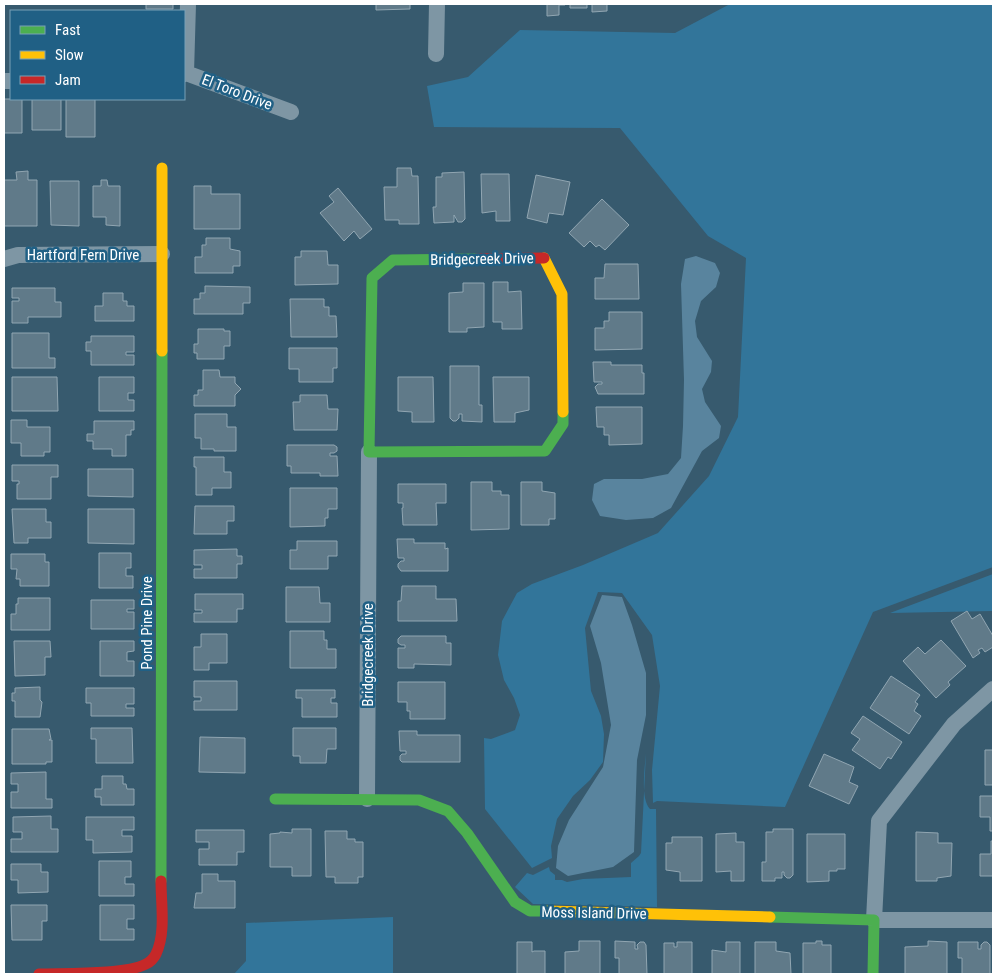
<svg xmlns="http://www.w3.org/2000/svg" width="997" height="978" viewBox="0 0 997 978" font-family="'Roboto Condensed',sans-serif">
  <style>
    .green { fill: #32759a }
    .water { fill: #59849e }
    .building { fill: #607a89; stroke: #91a6b2 }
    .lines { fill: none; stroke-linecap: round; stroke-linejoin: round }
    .street { stroke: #7e96a4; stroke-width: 16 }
    .fast { stroke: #4caf50; stroke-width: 11 }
    .slow { stroke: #ffc107; stroke-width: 11 }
    .jam { stroke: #c62828; stroke-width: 11 }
    .labels { text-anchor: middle; stroke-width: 5; stroke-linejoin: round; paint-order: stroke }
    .street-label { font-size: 15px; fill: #fff; stroke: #206085 }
  </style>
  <rect width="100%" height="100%" fill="#375a6e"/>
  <path class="green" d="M730,4H993V567L873,612L785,807L657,801L653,803L652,770L660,686L652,635L622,593L598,592L585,628L591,691L601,716L604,734L603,762L590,780L573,796L557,819L551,846L552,858L532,868L485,809L484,738L491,739L515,730L520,715L514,698L504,680L498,655L502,621L517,593L532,584L583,565L658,533L709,476L738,417L746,258L708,236L620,128L434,127L427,86L468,77L520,30L675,33Z
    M993,574V611L890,613Z
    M646,753C645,766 640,799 650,809H656L657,907L533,904L515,887L527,873L533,875L549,867L550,871L555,875V880H562L567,882L583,879L631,877V863L639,856L641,853Z
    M393,917V974H234L246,961V923Z"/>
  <path class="water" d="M696,256L715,263L720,273L716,287L701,301L695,321L697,337L712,361L711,372L702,389L705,402L721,426L719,438L702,451L671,508L653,518L626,520L600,516L592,500L594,484L604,479H642L668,474L681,458L683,426L684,380L681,284L685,259Z
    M602,595L622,597L632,625L646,673V715L637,760L634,852L613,867L568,876L556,868L558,846L569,820L603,767L611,725L601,663L590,626Z"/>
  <path class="building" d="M146,4H173V9H146Z
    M376,4H410V9L376,10Z
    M547,4H565V5H559V15L547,16Z
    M570,4H587V8H570Z
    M592,4H607V11L592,12Z
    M4,99H22V133H4Z
    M32,99H61V130H32Z
    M66,99H95V137H66Z
    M397,168H411L412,176H418L419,224H399V220H385L384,187H397Z
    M28,171V180H37V226H4V180H17L16,172Z
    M464,172L465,219L462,222H458L454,215V222L434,223L433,207H436V177H442V173Z
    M481,174H509L510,221H496V211L482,213Z
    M536,175L570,182L563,215L549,213L547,223L527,218Z
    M101,180H107L108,186H120V226L106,225V217H93V186H101Z
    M50,181H79V226L51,225Z
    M194,186H211V194H240V229H194Z
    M338,188L372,229L360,239L354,231L344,241L320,213L334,202L329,196Z
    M602,199L629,225L605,250L599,245L596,247L590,241L584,247L569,233Z
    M206,238H230V249L240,251V266H233V273H195V257H202V245H206Z
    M301,251H327L328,265H338V284L295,285V257H301Z
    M605,264H638L639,299H595V278H604Z
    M493,282H508V292L521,291L522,329H502V322H493Z
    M463,283H484V327L467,328V332H449V293L463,292Z
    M205,286L250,287V303H243V314H194V299H200V293H205Z
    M12,288H55V302H61V317H28V323H12V301H19V298H12Z
    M103,293H123V301H127V306H134V321H95V306H103Z
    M290,299H324V307H329V316H336L337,337H291Z
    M609,312H642V349L595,350V328H604V321H609Z
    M198,329H224V331H230V346H224V359H197V353H194V344H198Z
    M12,333H49V358H55V368H12Z
    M91,336H134V352H126V355H134V365H91V351H86V342H91Z
    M289,348H337V368H333V382H299V369H289Z
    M593,362H611V365H642V373H644V394H598L595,387L598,384H602V382H594Z
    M450,366H479V405H482V422L462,421V414H459V418L456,421H453L450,418Z
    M203,370H219L220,377H235V383L241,389L235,395V406H194V395H198V390H203Z
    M12,377H57L58,411H12Z
    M99,377H134V393H128V400H134V411H99Z
    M398,377H433L434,422H412V412L398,411Z
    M493,377H529V410L515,413V422H494Z
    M300,395H327L328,409H338L337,430H294L293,402H300Z
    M596,407H642V444L609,445V435H604V427H597Z
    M195,414H227V427H236V451H214V449H201V438H195Z
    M11,420H27V427H50V452H44V456H21V443H11Z
    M94,421H134V430H131V435H126V456H112V449H93V441H87V434H94Z
    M287,445H334L337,447V451L334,453H330V456H337L338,476H320V473H291V466H287Z
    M194,457H224V472H231V488H212V495H196V467H194Z
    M12,465H58V477H51V499H17V484H19V481H12Z
    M88,469H133V497L88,496Z
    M471,482H492V491H501V495H509V529L471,530Z
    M521,482H542V491L555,493V519H549V525H521Z
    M398,484H446V503H436L437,525H403L402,508H403V503H398Z
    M290,488H337V509H328V518H325V526L290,527Z
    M195,506H234V521H227V534H194Z
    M12,509H46V522H51V538H28V543H14Z
    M88,509H134V544L88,543Z
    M397,539H414V543H445V549L448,548V571H401L398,567V564L401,561H404V558H398Z
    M297,541H337V556H328V569H290V550H297Z
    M237,549V556H242V564H237V578H194V569H202V565H194V550Z
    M99,553H131V568H126V576H133V588H99Z
    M11,554H45V562H49V586H20V579H16L17,569H11Z
    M402,586H436V599H456L457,621H398V601H401Z
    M286,587H319L320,603H330V622H286Z
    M195,594H243V609H237V622H194V613H202V610H195Z
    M18,598H50V630H11V614H16V604H18Z
    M91,600H134V609H127V612H134V629H91Z
    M967,611L972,619L980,614L993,636V647L985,652L982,648L978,650L980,653L973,658L951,621Z
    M290,631H324V640H327V649H336V668H290Z
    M201,634H227V663H209V670H194V647H201Z
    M401,636H446V643H451V665L414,664V668H398V648H405V645H401L398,643V639Z
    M941,640L966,666L948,682L950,685L936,698L903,661L918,647L925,654Z
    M14,641H50L51,657H45V675L15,676Z
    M100,641H134V651L127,652V661H134V676H100Z
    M891,676L920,695L915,702L918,704L914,711L921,716L909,734L870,708Z
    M194,681H237V710H194V701H201V697H194Z
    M398,682H445V719H410V711H407V702H398Z
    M40,687V700L42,702L40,717H15V701H12V693H15V688Z
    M86,688H134V704H126V708H134V716H91V703H86Z
    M296,690H335V698H331V703H337V717H302V698H296Z
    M863,716L902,742L891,759L888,757L880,769L852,750L860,739L851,733Z
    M91,728H132L133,763H96V739H91Z
    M293,728H336V749H327L326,763H300V756H293Z
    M12,729H49L51,739L49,740H52V762H46V764H12Z
    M399,731H417V735H460V762H402L400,760V756L402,754H406V751H400Z
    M200,737L245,738V773L199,772Z
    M985,750H993V785H985Z
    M824,754L854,767L849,782L858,786L849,804L809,786Z
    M46,772V799H52V808H11V792H18V784H11V773Z
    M102,776H123V784H126L127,789H134V805H101V797H95V789H102Z
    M980,796H993V831H990V817H980Z
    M51,816V829H58V852H11V839H22V832H13V817Z
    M86,817H134V830H122V836H132V852L93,853V840H86Z
    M292,829H311V876H292V867H270V834L280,833V832L292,833Z
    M773,829H793V875L790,878H787L784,875V872H782V878H775V881H762V862H766V832H773Z
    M196,830H244V852H237V865H199V849H209V842H196Z
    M325,831H347V839H355V842H363V877H358V883H335V877H326Z
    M916,832L938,833V843H952L951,876L937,878V881H916Z
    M736,833V842H744V881H731V871L716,872V834Z
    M807,834H845V869H837V871H829V881L807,882Z
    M672,837H702V881H680V872L666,870V843H672Z
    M991,841H993V876H980V854H991Z
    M99,861H131V877H125V884H134V896H99Z
    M11,864H41V872H48V892L18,893V880H11Z
    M202,874H218V881H235V908H194L196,893H202Z
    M11,905H47V921H42V940H12Z
    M100,905H134V919H127V929H134V940H100Z
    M579,941H600V974H565V952L579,951Z
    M615,941L635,942V949H638L637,945L640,942H644L646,945L647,974H619V958H615Z
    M816,941H822V945H831V974H803V943H816Z
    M928,941L947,942V974H905V947L928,946Z
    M517,942H532V952L534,951H545V974H517Z
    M677,942H692V974H664V943H674V947H677Z
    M726,942H740V974H712V950L726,952Z
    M755,942H776V951L790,953L791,974H755Z
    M958,942H978V949H981V945L984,942H987L990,945V974H962V958H958Z"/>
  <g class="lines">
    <path class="street" d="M436,54L437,4
      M186,73L188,4
      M184,74L186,73L291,112
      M4,81H11
      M4,259L18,255L162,254
      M993,689L954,724L879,821L874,920H993
      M367,799L369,452"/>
    <path class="fast" d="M477,259L393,260L372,278L369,452L545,451L563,424V412
      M275,799L419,800L448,811L467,833L515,902L530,911H548
      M161,881L162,351
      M770,917L874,920L873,974"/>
    <path class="slow" d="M544,258L562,294L563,412
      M162,351V168
      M548,911L770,917"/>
    <path class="jam" d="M477,259L544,258
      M39,974C64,973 125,975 146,964C150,962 154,958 156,954C166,933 161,904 161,881"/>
  </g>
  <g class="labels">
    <g class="street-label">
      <text transform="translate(237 92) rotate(21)" y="5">El Toro Drive</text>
      <text x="83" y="260">Hartford Fern Drive</text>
      <text transform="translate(482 259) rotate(-1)" y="5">Bridgecreek Drive</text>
      <text transform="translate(147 623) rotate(-90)" y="5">Pond Pine Drive</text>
      <text transform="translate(368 655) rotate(-90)" y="5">Bridgecreek Drive</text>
      <text transform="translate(594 913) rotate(1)" y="5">Moss Island Drive</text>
    </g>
  </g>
  <rect width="997" height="978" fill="none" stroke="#ffffff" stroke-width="10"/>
  <rect x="10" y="10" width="175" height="90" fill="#206085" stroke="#79a0b6"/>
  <rect x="20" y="26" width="25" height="8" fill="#4caf50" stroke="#79a0b6"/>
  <text x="55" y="35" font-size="15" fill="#ffffff">Fast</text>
  <rect x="20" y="51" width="25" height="8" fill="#ffc107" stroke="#79a0b6"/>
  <text x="55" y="60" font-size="15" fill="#ffffff">Slow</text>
  <rect x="20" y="76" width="25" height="8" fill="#c62828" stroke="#79a0b6"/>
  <text x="55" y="85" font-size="15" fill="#ffffff">Jam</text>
</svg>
